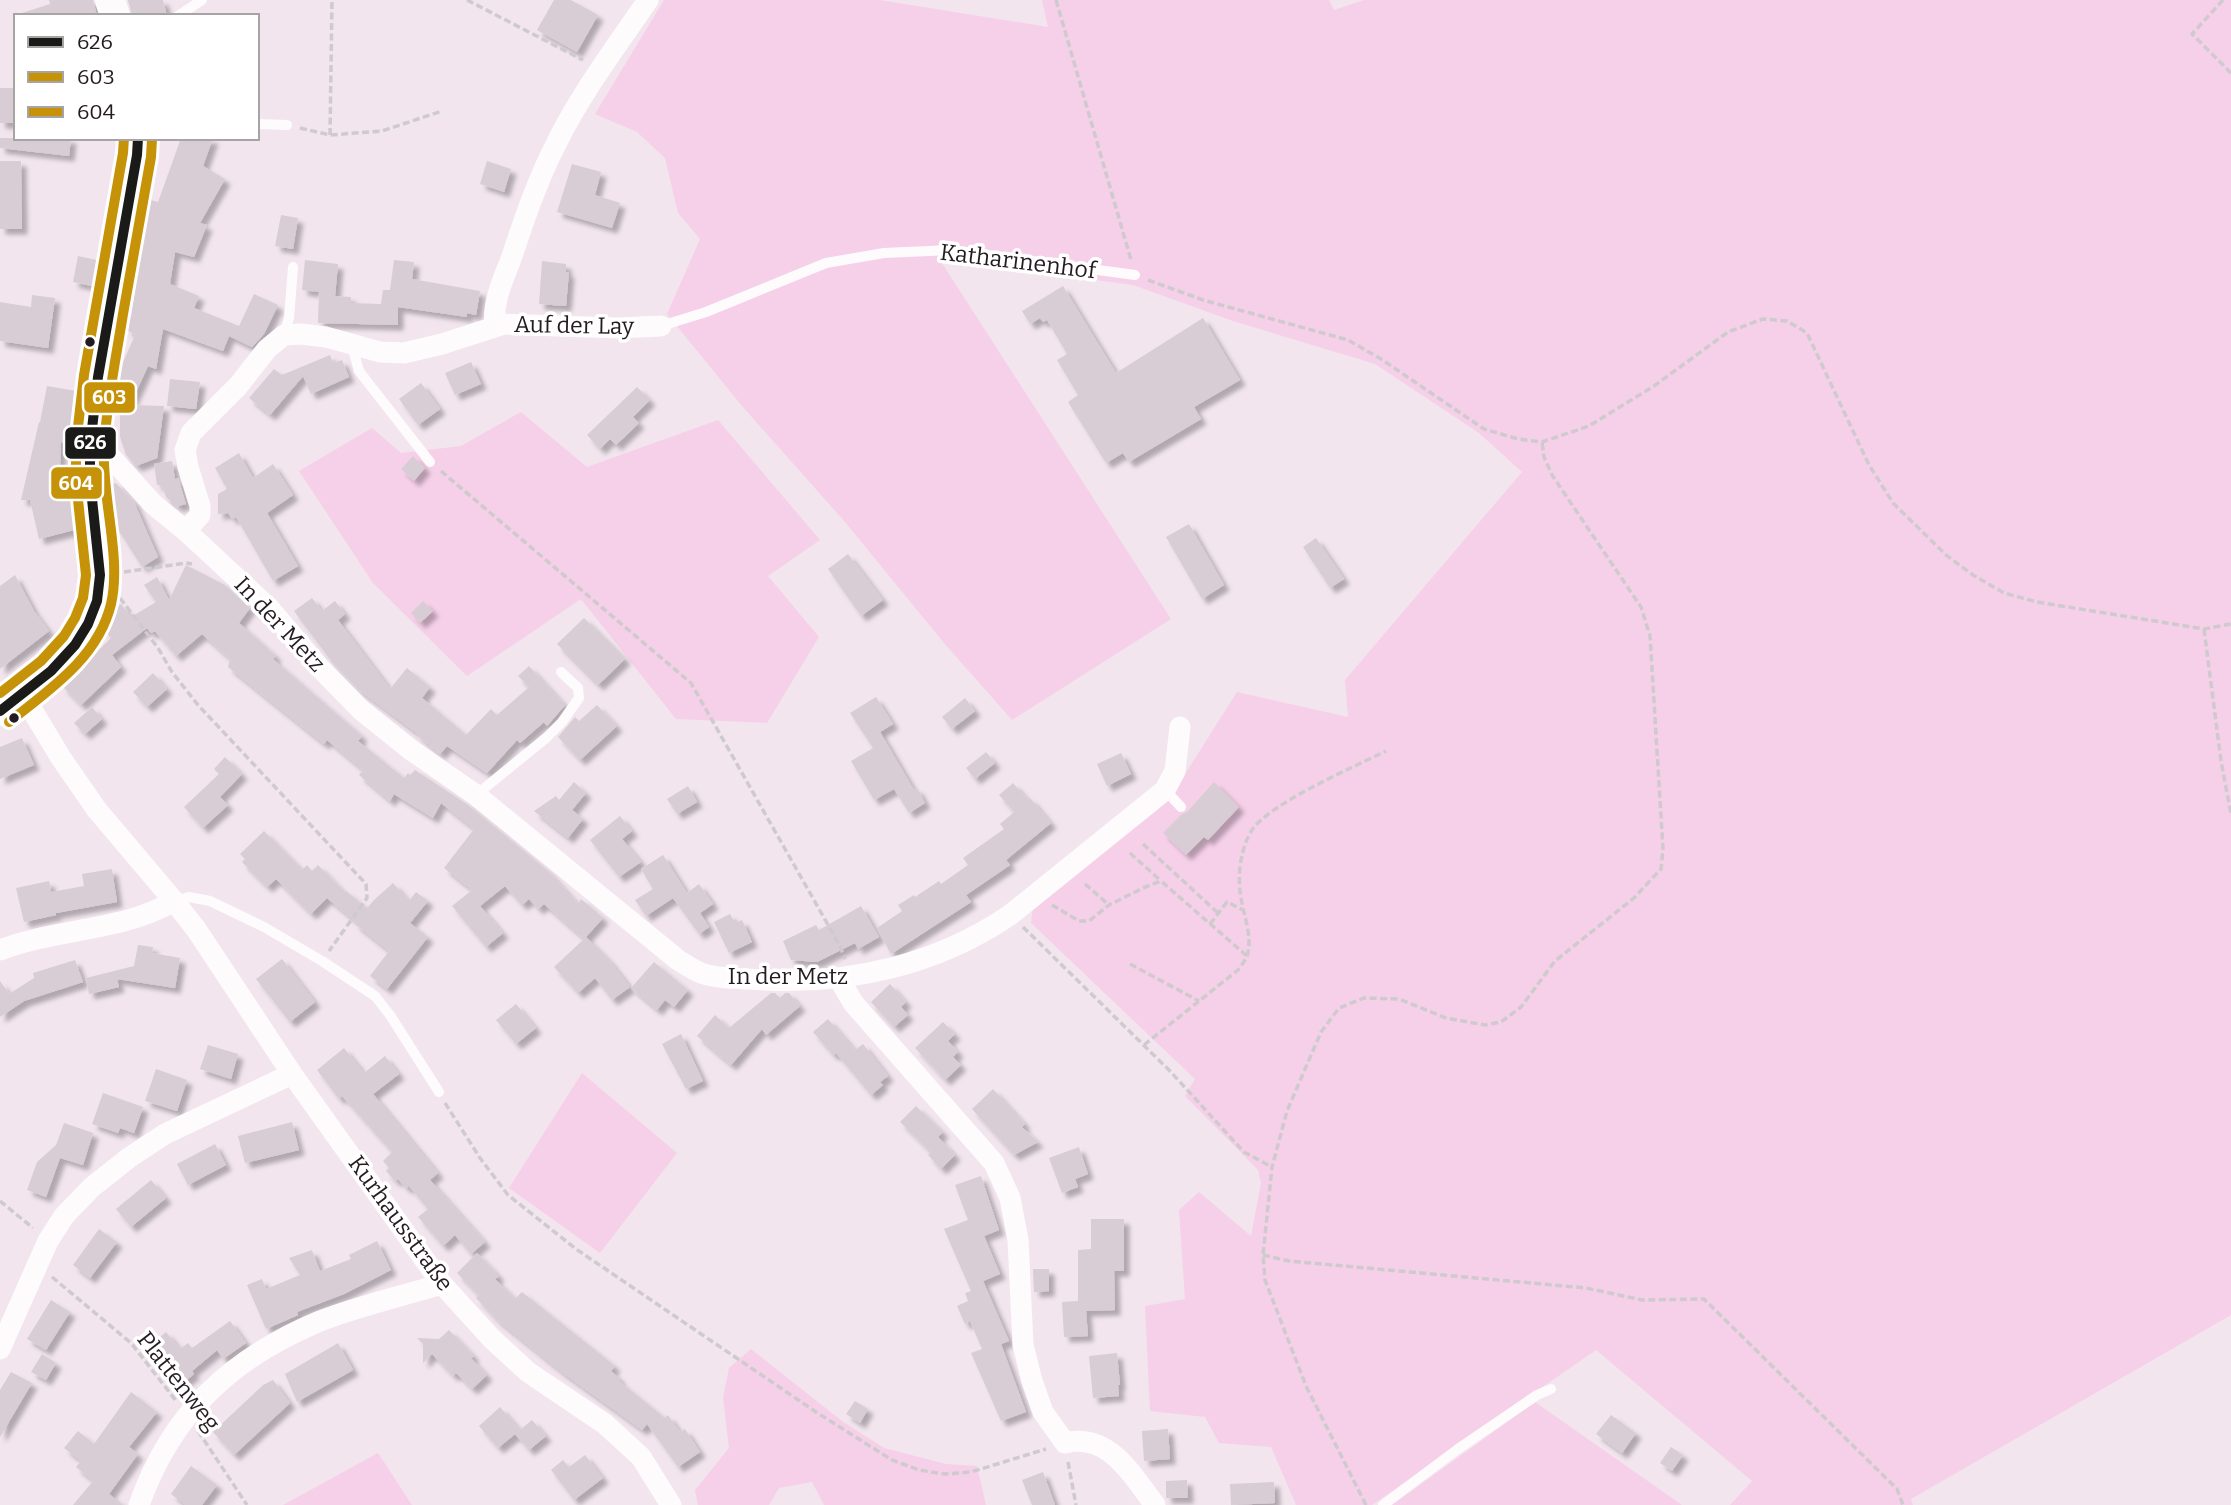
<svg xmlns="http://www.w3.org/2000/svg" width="2231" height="1505" viewBox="0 0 2231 1505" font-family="Bitter,serif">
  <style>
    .green { fill: #f6d0e9 }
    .building { fill: #d8cdd4; filter: url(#shadow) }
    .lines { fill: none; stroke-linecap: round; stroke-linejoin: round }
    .path { stroke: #cecacd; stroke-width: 3.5; stroke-dasharray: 7 3.5; stroke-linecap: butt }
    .lane { stroke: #fdfbfc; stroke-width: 10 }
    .street { stroke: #fdfbfc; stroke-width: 21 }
    .secondary { stroke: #fdfbfc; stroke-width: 30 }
    .bus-1-casing { stroke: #fff; stroke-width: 16 }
    .bus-2-casing { stroke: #fff; stroke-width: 16 }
    .bus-3-casing { stroke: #fff; stroke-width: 16 }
    .bus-1 { stroke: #1a1a18; stroke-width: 10 }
    .bus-2 { stroke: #c59208; stroke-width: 10 }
    .bus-3 { stroke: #c59208; stroke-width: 10 }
    .bus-dot { fill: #241b21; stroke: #fff; stroke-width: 2.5 }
    .labels { text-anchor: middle; stroke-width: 7; stroke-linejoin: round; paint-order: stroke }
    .street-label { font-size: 23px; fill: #241b21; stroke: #fff }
    .line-badge { stroke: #fff; stroke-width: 2.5 }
    .badge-label { font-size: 19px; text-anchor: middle; font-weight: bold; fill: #fff }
  </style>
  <defs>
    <filter id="shadow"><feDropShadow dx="5.5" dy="5.5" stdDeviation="2" flood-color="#0004"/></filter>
  </defs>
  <rect width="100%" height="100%" fill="#f2e5ee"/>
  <path class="green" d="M664,0H880L1048,27L1042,0H1329L1334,10L1364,0H2231V1315L1911,1499L1913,1505H1730L1752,1481L1596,1350L1372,1505H1296L1271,1447L1219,1443L1205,1417L1150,1411L1145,1306L1185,1299L1179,1210L1199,1192L1251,1236L1261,1183L1258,1170L1185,1096L1195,1079L1031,923L1033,907L1173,793L1237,692L1348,717L1345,680L1522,472L1479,433L1375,364L1233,321L1133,285L940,260L1171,619L1012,720L944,643L845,522L742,406L667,314L700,239L678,213L665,158L637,132L595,114Z
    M521,412L587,467L718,420L820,540L768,576L819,637L767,723L676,719L581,599L467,676L373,583L299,471L372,428L401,453L461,446Z
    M582,1073L677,1153L600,1253L509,1188Z
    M751,1349L842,1421L884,1448L946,1464L977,1466L986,1505H824L812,1482L779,1488L769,1505H698L695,1490L729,1448L723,1398L729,1368Z
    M1535,1402L1682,1505H1392Z
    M378,1453L412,1505H283Z"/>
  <path class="building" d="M49,0H93L97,16H22V13L50,4Z
    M128,0H163L167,16H132Z
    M554,0H571L598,15L577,52L537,30Z
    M0,88H16V123H0Z
    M0,138H71L69,156L0,148Z
    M181,138H213L203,166L225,179L200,223L207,225L194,257L175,252L170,284L199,296L194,308L239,326L254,294L278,305L264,334L252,347L229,336L223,351L163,329L156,369L148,366L130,405L164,406L157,458L136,466L126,455L120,437V400L113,397L115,380L135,335L127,330L129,316L131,317L140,255L137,254L147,199L158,202Z
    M0,161H21L22,229H0Z
    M487,161L511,169L504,192L480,184Z
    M572,164L601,172L595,195L620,203L612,228L557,212Z
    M281,215L298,218L293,249L275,246Z
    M78,256L101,261L96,287L73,282Z
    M305,260L338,264L335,296L351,297V303L381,304L383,290H390L394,260L414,262L412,279L480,291L476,315L467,313V317L398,307V325L318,323L319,292L302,290Z
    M542,261L566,264V272H569L566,306L539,304Z
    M1063,286L1116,373L1203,318L1240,380L1194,407L1201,419L1129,462L1123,453L1106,463L1068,402L1078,395L1057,360L1067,354L1047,320L1043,322L1040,318L1030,324L1022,311Z
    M32,295L55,298L48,348L0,341V302L31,307Z
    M330,355L333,363L342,360L349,377L311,394L303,376L270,415L249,398L274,369L282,375Z
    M471,362L481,384L455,395L445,373Z
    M170,379L200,382L196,409L167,406Z
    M421,383L440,409L418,425L399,399Z
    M47,386L76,391L67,444L61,442L59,501H73L78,529L39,539L30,500H21L39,422H40Z
    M637,387L650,400L633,417L639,423L616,445L610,439L600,449L587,435Z
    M239,453L253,478L273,464L293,495L267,513L298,566L273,581L236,517L232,519L228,513L218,514V494L227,489L215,468Z
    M413,456L425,468L414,481L401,469Z
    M172,461L175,479L178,478L186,504L178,506L179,508L166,497L162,485H157L154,464Z
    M116,483L134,502L158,557L142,567L112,520L117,519L110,504L108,486Z
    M1189,524L1224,585L1202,599L1166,537Z
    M1316,538L1344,579L1330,588L1303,547Z
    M848,554L883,600L861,616L828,569Z
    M186,565L225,585L250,608L239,623L276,656L273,659L362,736L358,741L404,778L408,773L410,775L415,770L468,805L548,871L578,904L581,899L603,918L586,937L609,960L630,987L612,1000L595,978L578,993L554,967L584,939L544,904L538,909L529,899L522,905L505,886L480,906L503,933L486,947L452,906L472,890L444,868L474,829L441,803L433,818L394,794L390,801L359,775L363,770L327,740L324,744L228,667L230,659L202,634L176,656L155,631L151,633L147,628L112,655L121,667L81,705L62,686L111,638L105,630L112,611L121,604L131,617L156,602L144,585L157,577L169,600Z
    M15,575L34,611L49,631L0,669V586Z
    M312,598L322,611L335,601L345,614L338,620L390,689L407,668L430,687L422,698L466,735L491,709L497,715L529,687L518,676L529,666L565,705L547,726L544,722L520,743L517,740L487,773L447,746L440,754L417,735L418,734L359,690L332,662L294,611Z
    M423,601L433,611L420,623L411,613Z
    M584,618L625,659L598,685L557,644Z
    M153,673L167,689L147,707L133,692Z
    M876,697L893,724L880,732L914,790L917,788L925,803L909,813L894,789L874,800L851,761L873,748L850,713Z
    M965,698L975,711L952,729L942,717Z
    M597,705L617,726L580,760L558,737L575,717L579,721Z
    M92,707L102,719L85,734L74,723Z
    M22,738L34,765L0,779V747Z
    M986,752L995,763L975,779L966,768Z
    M1121,753L1131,774L1107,786L1097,764Z
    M225,757L242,774L220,797L228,805L203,828L184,807L219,774L214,769Z
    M574,782L586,793L572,810L583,819L568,838L534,811L556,796L559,800Z
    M1214,782L1239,807L1208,840L1204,837L1186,855L1163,833L1181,815L1187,812Z
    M1013,783L1028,800L1030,798L1051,823L1006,860L1010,865L966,895L971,902L891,954L877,928L902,911L898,905L914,895L915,897L939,881L941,884L968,865L963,858L1004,829L1000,824L1014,812L999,795Z
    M688,786L697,802L677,814L667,799Z
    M620,816L632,831L622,839L641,862L619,877L590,840Z
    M264,831L302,870L307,865L312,871L318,865L344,892L346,891L367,908L375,899L393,883L409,901L416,892L428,901L410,923L428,937L387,989L370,976L389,951L355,924L356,922L327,898L311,914L276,879L267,887L242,862L245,859L240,854Z
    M663,855L687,893L699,884L713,904L700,913L709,927L699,934L673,898L646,916L635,900L653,889L641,869Z
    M112,869L117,902L56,913V915L24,922L16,888L49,881L51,892L84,886L82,874Z
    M861,906L879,937L858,949L855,943L817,962L791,960L783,941L816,925L819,930Z
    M730,914L735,923L742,920L752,942L729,953L714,922Z
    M138,945L153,947L152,953L180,958L175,988L117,979L119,987L89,994L86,978L134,966Z
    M282,959L315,1002L290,1022L256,979Z
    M75,960L83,982L24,1001L0,1017V981L9,994L34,978L33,973Z
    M654,962L688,990L674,1007L665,1000L657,1010L631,988Z
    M890,984L906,1002L901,1007L908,1015L894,1027L871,1002Z
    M771,993H775L780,998L785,993H789L800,1006L766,1035L762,1029L731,1065L697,1036L715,1015L729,1028Z
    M516,1004L536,1028L516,1044L496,1020Z
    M828,1019L855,1050L863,1044L888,1076L880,1082L883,1085L871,1095L836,1053L833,1055L813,1032Z
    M943,1022L955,1034L948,1041L958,1052L953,1057L961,1065L945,1080L915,1048Z
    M681,1034L703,1081L686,1089L662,1044Z
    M208,1045L238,1054L231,1079L200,1069Z
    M344,1048L364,1073L385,1056L399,1074L373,1094L438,1173L430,1180L485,1242L471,1254L455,1235L443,1246L418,1217L428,1209L409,1186L406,1188L398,1179L395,1181L386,1171L389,1168L383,1161L392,1152L342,1096L339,1099L317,1070Z
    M156,1069L187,1080L177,1111L145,1101Z
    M993,1089L1025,1124L1022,1127L1038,1142L1014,1155L972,1109Z
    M103,1093L143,1107L134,1133L120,1128L118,1133L92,1124Z
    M916,1106L943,1132L938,1137L955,1155L941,1169L928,1155L931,1152L900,1122Z
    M292,1122L299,1150L245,1163L238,1136Z
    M64,1123L93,1133L83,1165L60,1158L46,1197L27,1190L37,1162L56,1145Z
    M215,1144L226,1165L188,1185L177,1164Z
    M1079,1147L1088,1174L1075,1179L1078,1187L1062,1193L1049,1158Z
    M981,1176L999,1230L984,1236L1000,1274L983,1281L1009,1341L1001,1344L1026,1412L1001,1421L971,1353L982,1349L970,1321L965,1324L957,1306L968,1301L965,1293L971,1291L944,1229L968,1220L955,1185Z
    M151,1180L166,1198L131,1227L116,1209Z
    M1091,1219H1124V1271H1114L1115,1310L1086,1311L1088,1336L1064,1337L1062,1302L1078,1301V1250L1091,1249Z
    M99,1229L117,1242L90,1278L73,1265Z
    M377,1241L391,1270L344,1294L297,1312L298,1315L266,1329L247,1285L262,1279L266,1289L300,1275L289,1258L312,1250L320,1271L351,1259L349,1255Z
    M477,1253L499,1276L495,1279L515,1299L522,1292L615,1366L611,1371L620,1379L619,1381L665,1418L668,1415L680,1432L685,1429L700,1452L678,1467L647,1424L642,1430L563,1373L497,1320L476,1298L479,1295L457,1273Z
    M1033,1269H1049V1291L1034,1292Z
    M51,1300L70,1312L46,1350L27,1339Z
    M230,1321L246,1343L223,1359L217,1350L192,1371L194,1374L178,1387L148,1347L166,1332L180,1349L188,1343L192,1348Z
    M449,1330L474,1356L471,1358L487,1375L472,1389L456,1373L453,1376L432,1354L423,1363V1344L417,1338L439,1339Z
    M338,1343L353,1370L297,1402L285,1374Z
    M1117,1353L1120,1385H1118L1119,1396L1093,1398L1089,1356Z
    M42,1354L56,1363L46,1380L31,1372Z
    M11,1372L32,1383L0,1437V1390Z
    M273,1380L290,1403L234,1455L213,1432L263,1385Z
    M131,1392L157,1412L129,1447L138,1454L109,1494L123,1505H73L93,1481L76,1467L81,1461L64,1448L78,1431L94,1444Z
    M855,1401L868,1409L860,1423L846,1414Z
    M500,1407L520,1430L498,1448L479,1426Z
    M1611,1415L1636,1433L1622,1453L1596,1434Z
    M532,1420L546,1436L529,1450L515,1434Z
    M1168,1429L1170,1459L1144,1461L1142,1431Z
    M1671,1447L1683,1455L1672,1471L1660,1463Z
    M585,1455L603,1478L574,1500L551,1470L563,1460L569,1467Z
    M191,1466L217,1485L202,1505H186L171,1494Z
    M1043,1472L1055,1505H1032L1022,1480Z
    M1187,1480L1188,1498H1166V1481Z
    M1274,1482L1275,1503L1231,1505L1230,1484Z"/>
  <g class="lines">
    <path class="path" d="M467,0L583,60
      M1056,0L1131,260
      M2223,0L2192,34L2231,73
      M300,128L330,135L382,131L442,111
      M330,135L332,0
      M1148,280L1203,300L1348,340L1381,359L1484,429L1518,439L1542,442L1589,426L1654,386L1728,332L1763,319L1787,321L1807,333L1869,465L1893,503L1946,555L1973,575L2004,593L2037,602L2204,629L2231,624
      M441,471L691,683L840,946L845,959
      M124,572L186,563L192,564
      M120,598L158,648L172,672L198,705L366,884L367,898L329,951
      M2204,629L2221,761L2231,814
      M1143,844L1218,913
      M1130,853L1161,881
      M1085,884L1109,905
      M1052,905L1079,921H1089L1109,905L1143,888L1161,881L1247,956
      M1210,924L1227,902L1243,910
      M1023,927L1169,1070L1244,1152L1272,1167
      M1130,964L1199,1001
      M1144,1045L1238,970C1241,966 1245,961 1247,956C1253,939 1244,916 1241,898C1237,877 1240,849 1252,830C1270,803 1354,767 1386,751
      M445,1103L480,1158L508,1195L576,1249L816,1412L892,1460L919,1470L944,1474L971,1472L1046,1449
      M0,1201L33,1228
      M1263,1255L1289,1261L1586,1288L1642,1300L1704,1299L1897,1489L1903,1505
      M52,1277L131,1343L177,1402
      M198,1431L247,1505
      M1068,1462L1076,1505
      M1366,1505L1306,1386L1265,1280L1263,1255L1272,1167L1287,1111L1321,1032L1339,1008L1364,998L1399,999L1446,1018L1485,1025L1501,1022L1521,1007L1555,961L1634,898L1661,869L1663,849L1650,636L1641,607L1552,475L1544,457L1542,442"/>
    <path class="lane" d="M178,16L202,0
      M257,124L287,125
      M661,326L706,312L826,263L884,253L951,250L1135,275
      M284,335L289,318L293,267
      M352,346L359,371L430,462
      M1165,790L1181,807
      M476,795L546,738L562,722L579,698L578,688L561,672
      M174,901L189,897L210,901L264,927L322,961L375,996L390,1015L439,1092
      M1383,1505L1458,1449L1537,1395L1551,1389"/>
    <path class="street" d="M495,326C492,303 503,280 511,259C524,220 537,181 556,144C581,93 616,47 648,0
      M90,446L109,455L153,504L186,531L270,609L318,666L361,710L411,750L476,795L678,960C685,964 693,970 701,973C721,980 745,978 766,980C853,984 938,964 1010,915L1165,790L1175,771L1180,727
      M186,531L200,515V506L188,467L185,450L191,433L238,386L267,349L284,335L301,334L326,337L380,352L404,353L442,344L504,324L619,328L661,326
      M23,695L61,758L97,810L174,901L196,929L292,1074L442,1284L492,1339L528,1372L605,1424L641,1457L671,1505
      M0,950C56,928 122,932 174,901
      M839,979L854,1004L994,1163L1010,1198L1018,1240L1023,1345L1032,1381L1043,1412L1065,1443C1109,1432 1132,1475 1155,1505
      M0,1349L48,1241L64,1216L92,1187L130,1157L165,1134L292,1074
      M139,1505C171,1414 231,1358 320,1321C358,1306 402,1296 442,1284"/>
    <path class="secondary" d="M110,0L115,16
      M0,711L51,671L75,645L88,624L97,601L100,575L90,480V446L98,377L137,155L138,138"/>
    <g class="bus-1-casing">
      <path id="bus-1" d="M0,711L51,671L75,645L88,624L97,601L100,575L90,480V446L98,377L137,155L138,138"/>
    </g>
    <g class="bus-2-casing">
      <path id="bus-2" d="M9,722C49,690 98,658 111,604C122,557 101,496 104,446C107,401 116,358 123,314C132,262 142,210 151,157L152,139"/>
    </g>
    <g class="bus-3-casing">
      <path id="bus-3" d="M0,693L41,661L64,636L75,618L83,598L86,575L76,481V444L84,375L123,153L124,138"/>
    </g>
    <use href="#bus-1" class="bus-1"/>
    <use href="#bus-2" class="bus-2"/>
    <use href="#bus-3" class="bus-3"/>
  </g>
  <g class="bus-dot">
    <circle cx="90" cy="342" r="6"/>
    <circle cx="14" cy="718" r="6"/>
  </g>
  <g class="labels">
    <g class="street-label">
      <text transform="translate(1018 261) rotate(7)" y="8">Katharinenhof</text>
      <text transform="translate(574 325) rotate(1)" y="8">Auf der Lay</text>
      <text transform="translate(280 624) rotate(47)" y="8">In der Metz</text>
      <text x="788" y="984">In der Metz</text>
      <text transform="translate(401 1223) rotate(54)" y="8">Kurhausstraße</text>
      <text transform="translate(179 1381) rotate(52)" y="8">Plattenweg</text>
    </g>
  </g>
  <g class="line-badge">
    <rect x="83" y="381" width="53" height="33" rx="7" fill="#c59208"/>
    <rect x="64" y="426" width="53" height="34" rx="7" fill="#1a1a18"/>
    <rect x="50" y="466" width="53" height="34" rx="7" fill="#c59208"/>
  </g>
  <g class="badge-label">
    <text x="109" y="404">603</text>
    <text x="90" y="449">626</text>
    <text x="76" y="490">604</text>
  </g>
  <rect x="14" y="14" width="245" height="126" fill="#ffffff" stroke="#a7a4a6" stroke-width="2"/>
  <rect x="28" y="37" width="35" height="10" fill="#1a1a18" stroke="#a7a4a6" stroke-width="2"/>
  <text x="77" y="49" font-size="21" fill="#241b21">626</text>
  <rect x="28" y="72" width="35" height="10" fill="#c59208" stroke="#a7a4a6" stroke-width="2"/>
  <text x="77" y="84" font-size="21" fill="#241b21">603</text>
  <rect x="28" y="107" width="35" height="10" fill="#c59208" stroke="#a7a4a6" stroke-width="2"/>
  <text x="77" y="119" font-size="21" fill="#241b21">604</text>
</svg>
